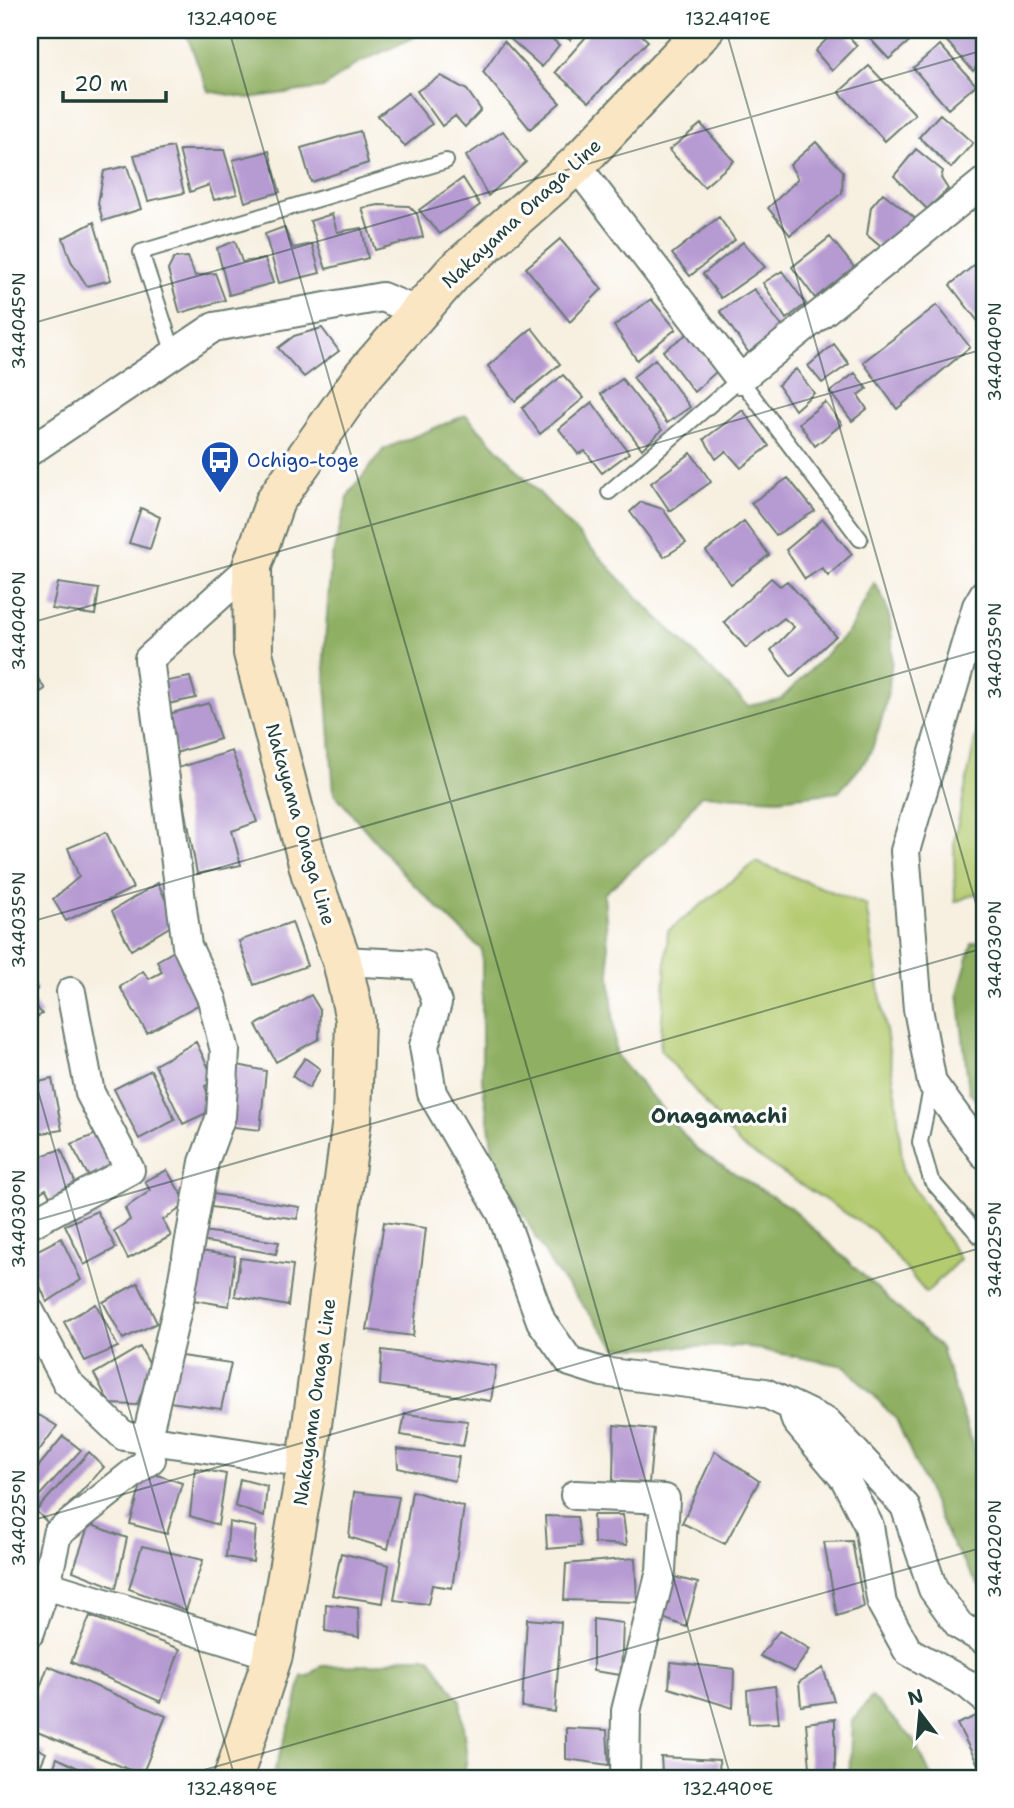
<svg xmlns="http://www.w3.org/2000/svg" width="1014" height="1808" viewBox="0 0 1014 1808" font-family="'Shantell Sans',sans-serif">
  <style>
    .green { fill: #b4cb70; stroke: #6a8452; stroke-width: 2 }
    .forest { fill: #8faf62; stroke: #57764b; stroke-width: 2 }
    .building { fill: #b69ad2 }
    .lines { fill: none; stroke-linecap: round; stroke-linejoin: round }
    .service-casing { stroke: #6b7c71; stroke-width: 18 }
    .minor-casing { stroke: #6b7c71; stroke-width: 32 }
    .secondary-casing { stroke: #6b7c71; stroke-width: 42 }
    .service { stroke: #fff; stroke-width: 14 }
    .minor { stroke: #fff; stroke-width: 28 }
    .secondary { stroke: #fbe6c4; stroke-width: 38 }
    .ticks { fill: none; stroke: #1f3d34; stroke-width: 2; stroke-opacity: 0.45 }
    .labels { text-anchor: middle; stroke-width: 6; stroke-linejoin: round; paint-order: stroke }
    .street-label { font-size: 19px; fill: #1f3d34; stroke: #fff }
    .transit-label { font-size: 19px; fill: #164399; stroke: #fff; text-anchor: start }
    .neighbourhood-label { font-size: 21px; font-weight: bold; fill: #1f3d34; stroke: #fff }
    .neatline { fill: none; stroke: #1f3d34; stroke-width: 2.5 }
    .ticks-label { font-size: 18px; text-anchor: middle; fill: #1f3d34 }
  </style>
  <rect width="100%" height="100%" fill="#fff"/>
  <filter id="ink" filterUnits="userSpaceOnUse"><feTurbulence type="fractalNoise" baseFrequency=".0143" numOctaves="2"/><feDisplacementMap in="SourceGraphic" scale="14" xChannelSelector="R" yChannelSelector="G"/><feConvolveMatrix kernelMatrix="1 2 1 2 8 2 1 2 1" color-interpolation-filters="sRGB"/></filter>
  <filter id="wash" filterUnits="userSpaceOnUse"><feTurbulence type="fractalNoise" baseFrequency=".00686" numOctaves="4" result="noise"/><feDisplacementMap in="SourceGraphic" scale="28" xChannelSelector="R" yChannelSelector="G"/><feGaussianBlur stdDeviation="1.57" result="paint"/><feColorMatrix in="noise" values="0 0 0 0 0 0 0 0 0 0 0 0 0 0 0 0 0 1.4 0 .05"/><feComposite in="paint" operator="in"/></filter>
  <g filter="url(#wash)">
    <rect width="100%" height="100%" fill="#f7f0e1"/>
    <path class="green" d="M984,696V890L955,902L954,842Z
      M756,862L866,905L896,1094L903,1172L960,1259L926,1293L875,1232L741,1146L660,1049L668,931Z"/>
    <path class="forest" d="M185,30H420L413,38L358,63L323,88L248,98L208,91Z
      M466,415L640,600L748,706L781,699L849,631L874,583C906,623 889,704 872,749C866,764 849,779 839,792L778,799L701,795L666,840L604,894L616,1055L697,1150L791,1208L941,1348L984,1480V1594L949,1539L896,1419L845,1366L741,1346L617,1348L554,1269L495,1165L482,1080V950L407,878L334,793L324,656L331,561L349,494L384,449Z
      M984,940V1113L969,1091L958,993L972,943Z
      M405,1657H430L460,1701L467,1758L463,1778H272L296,1705L302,1676H309L321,1666L373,1665Z
      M872,1697L914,1740L932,1778H849L852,1720Z"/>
    <g id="blocks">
      <path class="building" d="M512,30H542L559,45L542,67L507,36Z
        M557,30H578L570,40Z
        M592,30H636L648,41L589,102L555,72Z
        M836,30H844L857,46L832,71L815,51Z
        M868,30H919L921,31L889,59L865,33Z
        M952,30L984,32V59L973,71L943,37Z
        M504,41L560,103L530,129L483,72Z
        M940,45L976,85L948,109L913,68Z
        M869,66L915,114L885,141L839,92Z
        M441,76L467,90L481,110L465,127L455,116L442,126L417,91Z
        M408,93L432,124L405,146L378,116Z
        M940,114L973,143L951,168L919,137Z
        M701,124L734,161L704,187L669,150Z
        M360,131L368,163L311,182L301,148Z
        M503,131L526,162L488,196L466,156Z
        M816,142L843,171L842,193L790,235L768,208L798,179L790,165Z
        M173,147L184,193L148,201L134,155Z
        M916,149L943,171L941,178L948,189L927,209L894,176Z
        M179,150H224L237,194L214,200L209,185L190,192Z
        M269,151L280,192L245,202L233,160Z
        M127,166L141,209L103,221L98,203L104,171Z
        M463,178L480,205L440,234L419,210Z
        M883,193L916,219L886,251L867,235L871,207Z
        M379,205L409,206L417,214L423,237L375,250L362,208Z
        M332,214L337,232L362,228L368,258L326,269L310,221Z
        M719,217L735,240L690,276L672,254Z
        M94,222L111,280L87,286L71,261L63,238Z
        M284,227L293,248L312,244L320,273L279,283L265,234Z
        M830,237L854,267L815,298L792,267Z
        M560,239L602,289L570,322L526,268Z
        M235,241L242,262L265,259L273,283L229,295L217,248Z
        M743,242L765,267L721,298L703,274Z
        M188,257L195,276L215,273L225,300L180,313L168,270L174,258Z
        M984,257V329L950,285Z
        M782,271L806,304L786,319L763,283Z
        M754,289L784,329L749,353L720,311Z
        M651,299L676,329L637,360L614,326Z
        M937,305L970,347L897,409L863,362Z
        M322,328L339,351L304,377L278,348L294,336Z
        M532,328L560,364L515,401L488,366Z
        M687,334L716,372L694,392L663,351Z
        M834,344L849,364L822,383L808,366Z
        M655,359L690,407L667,423L633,377Z
        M796,369L814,393L795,410L778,385Z
        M855,373L867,389L858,395L867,409L852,421L830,392Z
        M563,375L584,398L540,434L522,408Z
        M622,379L662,430L642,449L601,394Z
        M592,402L629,453L602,473L585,451L578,454L559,429Z
        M825,402L842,424L815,446L799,423Z
        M743,410L769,446L741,468L726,451L716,459L704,439Z
        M691,453L711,482L670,511L651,483Z
        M788,478L815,511L776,535L751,503Z
        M641,502L663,509L686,543L664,557L630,512Z
        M141,508L160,517L150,549L129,543Z
        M823,519L852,554L828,576L822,568L805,579L786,550Z
        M744,521L769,555L731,584L706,551Z
        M771,578L780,586L787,581L836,636L791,677L771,650L794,627L784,618L746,648L724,622Z
        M58,583L99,589L95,615L52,609Z
        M30,667L45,689L30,699Z
        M190,677L196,698L168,704L162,682Z
        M209,703L220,739L176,753L165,715Z
        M232,751L257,822L232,831L241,865L197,874L178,768Z
        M106,832L133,888L66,921L53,899L79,877L68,848Z
        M158,883L176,923L131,950L112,911Z
        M292,922L307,966L254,985L239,941Z
        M178,949L203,1002L147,1033L120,987L143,971L149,979L162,972L157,961Z
        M30,980L37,989L30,998L42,1014L30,1021Z
        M311,995L320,1010L319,1039L276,1062L256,1025Z
        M196,1042L215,1081L205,1086L213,1110L183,1124L155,1065Z
        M305,1058L320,1069L309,1088L292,1076Z
        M233,1064L266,1071L260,1130L226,1126Z
        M151,1070L175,1120L139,1139L114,1089Z
        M52,1079L62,1130L30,1135V1084Z
        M99,1133L113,1165L90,1179L71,1144Z
        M30,1145L36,1158L61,1149L78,1189L52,1201L46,1189L30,1198Z
        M167,1170L187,1204L163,1220L171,1236L128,1259L114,1231L130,1220L125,1208L150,1191L145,1181Z
        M206,1193L300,1207L297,1219L204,1206Z
        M97,1211L116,1248L84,1265L65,1225Z
        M384,1222L426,1228L413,1336L367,1330Z
        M203,1231L279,1242L276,1254L201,1241Z
        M61,1238L81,1280L47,1302L30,1264V1254Z
        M200,1251L235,1256L229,1306L193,1300Z
        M240,1258L293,1265L288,1306L235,1296Z
        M138,1283L157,1323L123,1339L103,1302Z
        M96,1304L118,1347L85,1361L64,1322Z
        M140,1347L151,1367L137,1405L110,1404L94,1374Z
        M382,1350L496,1366L491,1401L380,1385Z
        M181,1356L231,1363L221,1409L169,1402Z
        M405,1414L468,1421L463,1446L401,1435Z
        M39,1415L57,1426L30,1463V1428Z
        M614,1425L654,1429L649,1483L613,1481Z
        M63,1436L81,1450L30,1506V1477Z
        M397,1449L459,1457L455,1481L398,1468Z
        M715,1451L759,1481L725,1544L682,1523Z
        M89,1452L104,1467L50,1525L36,1511Z
        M195,1468L226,1474L218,1525L190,1516Z
        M145,1471L182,1483L167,1534L130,1524Z
        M240,1479L267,1486L264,1517L235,1506Z
        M412,1491L464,1507L452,1588L432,1585L428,1604L394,1600Z
        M354,1492L399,1497L388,1549L349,1537Z
        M593,1515H623L627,1545L594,1543Z
        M545,1516L577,1517L581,1546L547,1549Z
        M229,1522L256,1527L253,1562L226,1557Z
        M89,1524L127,1538L116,1588L73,1571Z
        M852,1541L864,1607L837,1616L824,1542Z
        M142,1546L203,1560L186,1610L129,1589Z
        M341,1553L389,1565L383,1603L332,1595Z
        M635,1558L637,1602L564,1600L566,1564Z
        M674,1577L698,1583L686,1627L663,1618Z
        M326,1604L358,1608L359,1637L325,1631Z
        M90,1616L180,1649L161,1702L71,1662Z
        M527,1619L561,1622L555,1712L522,1707Z
        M593,1619L623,1623L621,1675L593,1671Z
        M779,1631L810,1649L794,1672L760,1656Z
        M671,1662L734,1669L733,1708L669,1688Z
        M48,1666L166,1716L142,1775L30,1729V1714Z
        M823,1668L834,1701L801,1706L799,1682Z
        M775,1686L779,1723L749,1724L747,1690Z
        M979,1715L984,1722V1776L957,1724Z
        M835,1719V1778H811L806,1723Z
        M566,1728L607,1730L609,1765L566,1759Z
        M30,1744L46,1753L35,1778H30Z
        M661,1757L719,1760L720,1778H677V1774L662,1772Z
        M57,1758L99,1778H50Z"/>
    </g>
  </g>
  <g filter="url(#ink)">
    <use href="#blocks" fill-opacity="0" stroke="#6b7c71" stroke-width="2"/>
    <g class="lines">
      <g class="service-casing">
        <path id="service" d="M174,354L141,252L446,161
          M609,492L740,379L860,539
          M932,1084L920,1142L931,1180L984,1241"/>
      </g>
      <g class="minor-casing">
        <path id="minor" d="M576,165L740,379L984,182
          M30,451L214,327L382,297L419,312
          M984,594L977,606L905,851L918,1009L932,1083L984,1154
          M342,961L423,965L437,1003L424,1046L432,1093L502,1214L541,1321L570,1362L602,1372L765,1393L828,1423L905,1506L933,1589L959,1625L984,1640
          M30,1224L130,1170L90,1093L71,992
          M30,1312L67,1382L124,1436L307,1463
          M792,1406L796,1421L845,1479L869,1526L882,1604L908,1651L967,1684L984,1698
          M575,1495L665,1499L661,1571L626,1711L625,1778
          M46,1585L273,1655
          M30,1632L46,1585L57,1534L151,1459L146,1441L179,1301L204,1162L221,1116L225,1051L212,999L187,946L149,659L252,566"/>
      </g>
      <g class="secondary-casing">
        <path id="secondary" d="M233,1778L273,1655L307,1463L352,1119L355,1019L342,961L311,875L253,653L252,566L275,501L363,376L454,272L576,165L704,30"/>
      </g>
      <use href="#service" class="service"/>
      <use href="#minor" class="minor"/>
      <use href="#secondary" class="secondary"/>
    </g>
  </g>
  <path class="ticks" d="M229,30L731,1778M726,30L984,932M30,324L984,50M30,623L984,349M30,922L984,649M30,1063L235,1778M30,1222L984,948M30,1521L984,1247M176,1778L984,1547"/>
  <defs>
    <g id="bus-pin" transform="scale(2.0125)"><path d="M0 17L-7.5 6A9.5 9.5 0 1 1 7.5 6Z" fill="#1a4fb4" stroke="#fff"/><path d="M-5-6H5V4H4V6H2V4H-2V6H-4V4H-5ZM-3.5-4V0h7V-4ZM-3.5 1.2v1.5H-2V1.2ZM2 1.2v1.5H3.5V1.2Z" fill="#fff"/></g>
  </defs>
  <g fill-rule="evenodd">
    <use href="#bus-pin" x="220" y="460"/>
  </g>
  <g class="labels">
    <g class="street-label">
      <text transform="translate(521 213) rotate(-43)" y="7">Nakayama Onaga Line</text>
      <text transform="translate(301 824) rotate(74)" y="7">Nakayama Onaga Line</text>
      <text transform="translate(314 1402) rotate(-82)" y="7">Nakayama Onaga Line</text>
    </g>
    <g class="transit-label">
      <text x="247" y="467">Ochigo-toge</text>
    </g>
    <g class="neighbourhood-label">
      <text x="719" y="1123">Onagamachi</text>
    </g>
  </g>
  <rect width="1014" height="1808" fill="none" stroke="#fff" stroke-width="77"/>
  <g transform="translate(920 1713) rotate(344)" stroke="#ffffff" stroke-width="5" paint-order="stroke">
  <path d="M0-5L12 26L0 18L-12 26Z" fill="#1f3d34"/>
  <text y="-10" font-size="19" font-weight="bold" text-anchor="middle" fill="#1f3d34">N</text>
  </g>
  <path d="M63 91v10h103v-10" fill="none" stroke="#1f3d34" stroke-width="3.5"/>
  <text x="74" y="91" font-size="21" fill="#1f3d34" stroke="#ffffff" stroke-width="5" paint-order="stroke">20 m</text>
  <rect x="38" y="38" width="938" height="1732" class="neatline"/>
  <g class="ticks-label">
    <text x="232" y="25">132.490°E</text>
    <text x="728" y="25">132.491°E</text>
    <text transform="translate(19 321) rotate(-90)" y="6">34.4045°N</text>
    <text transform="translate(995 352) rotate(-90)" y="6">34.4040°N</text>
    <text transform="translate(19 621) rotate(-90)" y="6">34.4040°N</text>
    <text transform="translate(995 651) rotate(-90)" y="6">34.4035°N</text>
    <text transform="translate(19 920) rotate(-90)" y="6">34.4035°N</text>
    <text transform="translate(995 950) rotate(-90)" y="6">34.4030°N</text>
    <text transform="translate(19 1219) rotate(-90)" y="6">34.4030°N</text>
    <text transform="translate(995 1250) rotate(-90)" y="6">34.4025°N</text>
    <text transform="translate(19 1518) rotate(-90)" y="6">34.4025°N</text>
    <text transform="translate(995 1549) rotate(-90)" y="6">34.4020°N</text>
    <text x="232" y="1795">132.489°E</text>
    <text x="728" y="1795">132.490°E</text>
  </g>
</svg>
